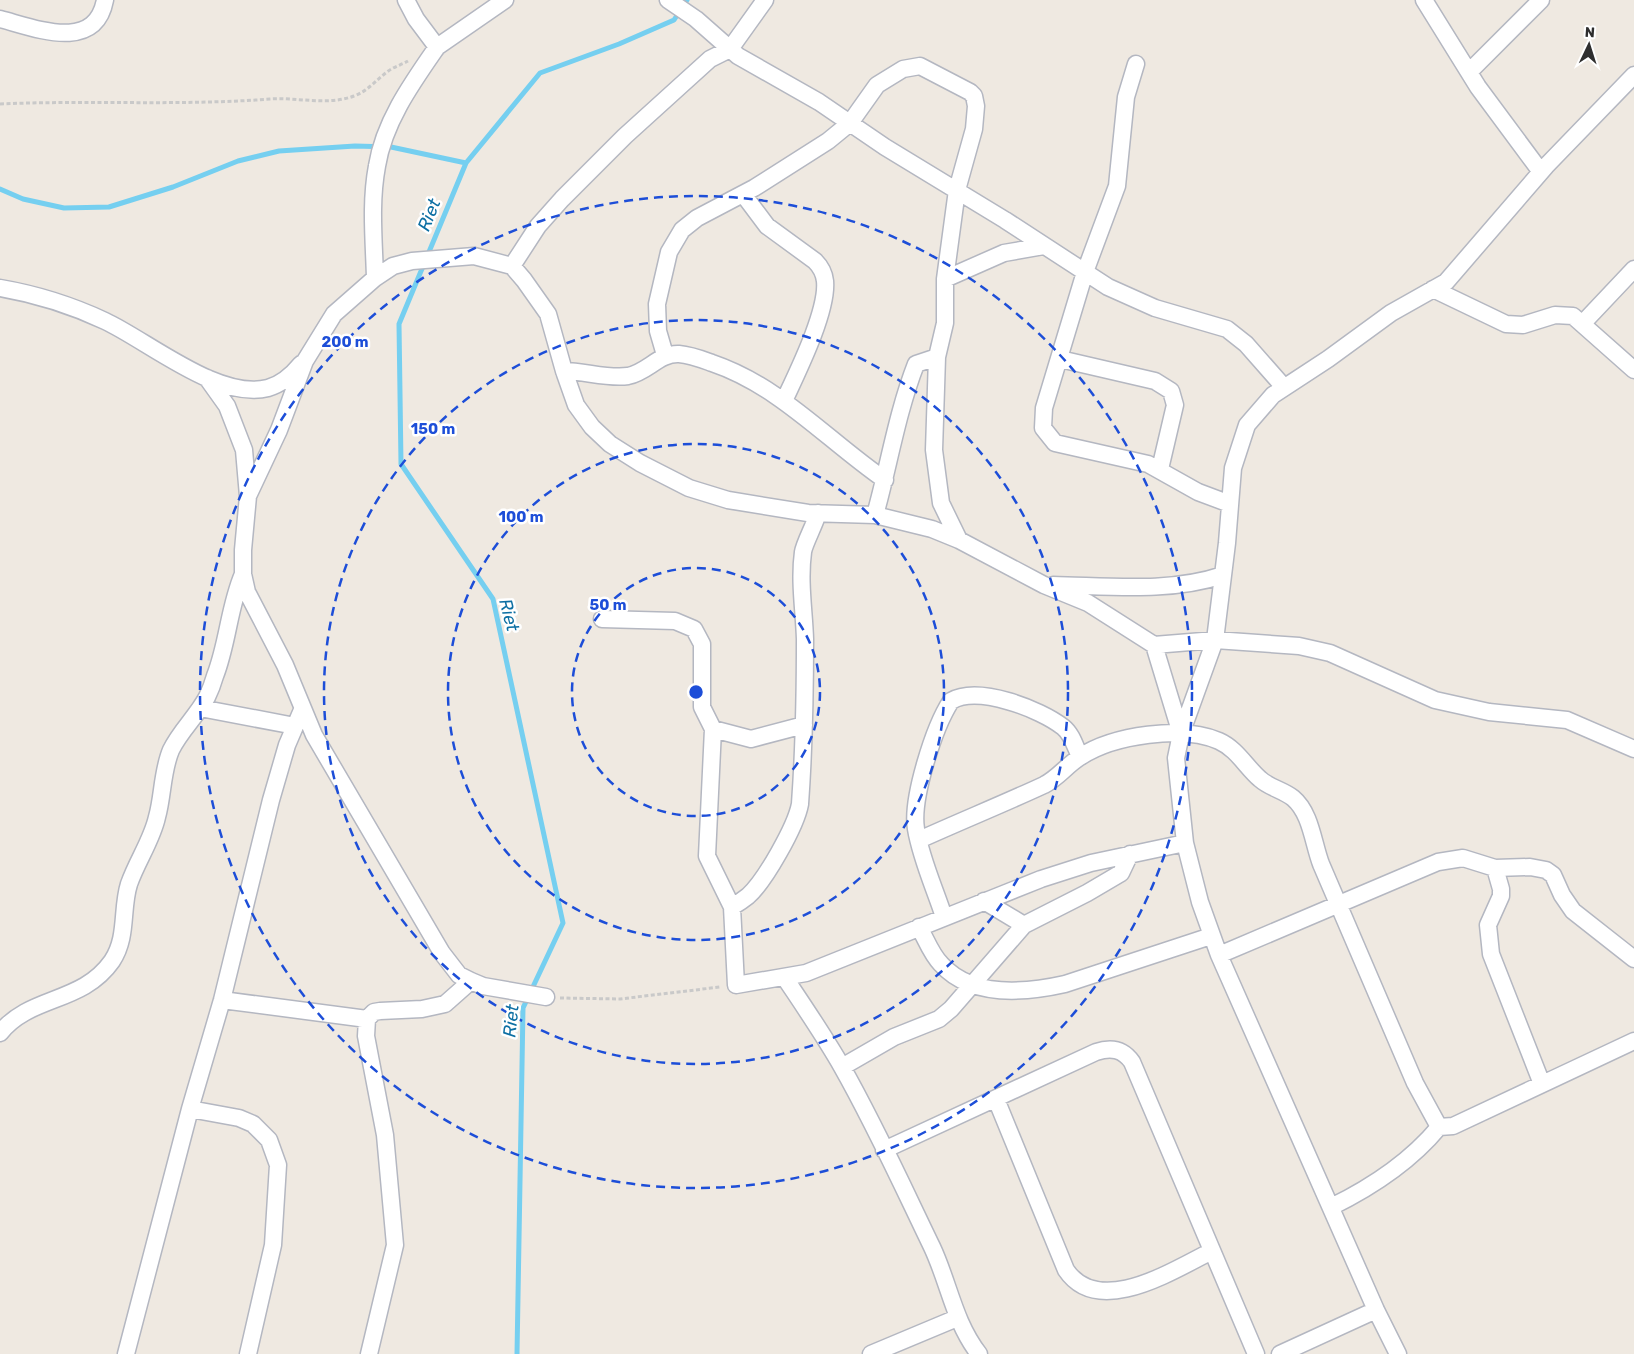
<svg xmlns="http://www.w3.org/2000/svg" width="1634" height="1354" viewBox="0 0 1634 1354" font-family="Rubik,sans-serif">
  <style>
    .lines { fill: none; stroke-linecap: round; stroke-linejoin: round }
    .stream { stroke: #75cff0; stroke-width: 5 }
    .street-casing { stroke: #b4b7c1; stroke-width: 19 }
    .path { stroke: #c9c9c9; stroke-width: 3; stroke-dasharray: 4 2.5; stroke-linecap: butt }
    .street { stroke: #fff; stroke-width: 16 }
    .ring { fill: none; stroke: #1d4ed8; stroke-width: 2.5; stroke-dasharray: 9 6 }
    .labels { text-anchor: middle; stroke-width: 5; stroke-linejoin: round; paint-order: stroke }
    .water-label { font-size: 18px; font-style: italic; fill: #0d6fa3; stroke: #fff }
    .centre { fill: #1d4ed8; stroke: #fff; stroke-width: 2.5 }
    .ring-label { font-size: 15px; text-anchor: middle; font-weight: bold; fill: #1d4ed8; stroke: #fff; stroke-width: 5; stroke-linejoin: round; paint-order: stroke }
  </style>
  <rect width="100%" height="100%" fill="#efe9e1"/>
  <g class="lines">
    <path class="stream" d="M0,189L23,199L64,208L109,207L173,187L238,161L279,151L355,146L391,147L466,163
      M517,1354L523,1008L563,923L493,599L401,464L399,324L466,163L540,73L619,44L674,20L687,0"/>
    <g class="street-casing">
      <path id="street" d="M668,0L696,19L738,56L819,102L885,147L1005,220L1108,287L1155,308L1227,329L1246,344L1283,386
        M1424,0L1478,87L1541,172
        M0,19C35,28 95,53 105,0
        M437,47L505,0
        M1136,64L1126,97L1117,186L1085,272L1044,408L1043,428L1055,443L1148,464L1198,492L1230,504
        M1469,72L1541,0
        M743,194L767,226L815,261C821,267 824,272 825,281C828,311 797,373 784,401
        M512,266L538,226L562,199L625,136L710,59L730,49L765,0
        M375,278C374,241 370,203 377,166C384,122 412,83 437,47L416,19L406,0
        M945,279L1004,253L1044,246
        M0,288C35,294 73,306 105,321C148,341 219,401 268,388C282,384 292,375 301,364
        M1433,289L1506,324L1523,325L1555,315L1573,316L1634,370
        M1583,323L1634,269
        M665,355L658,331L657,304L669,252L682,230L697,218L754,188L828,141L850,123L877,85L903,69L920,66L970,92L974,96L976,106L974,129L957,190L945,279V323L937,357L916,364C897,413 889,465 875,515
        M937,357L934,450L941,503L959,540
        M1060,359L1155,381L1171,391L1175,405L1160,469
        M564,371C585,371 607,379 628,376C648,372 659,353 679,354C691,355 701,359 712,363C780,386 827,440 885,480
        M207,378L227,406L244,450L248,496L243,550V574L247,592L285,665L314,735L442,953L459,975L471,981L483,986L546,997
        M248,496L279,430L305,361L334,314L375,278L393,266L412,261L474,256L512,266L524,280L548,314L564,371L576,405L592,427L610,444L640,463L689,488L728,500L808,513L875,515L932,529L959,540L1044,585L1088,603L1154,645L1181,734
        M818,513C815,524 804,544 803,552C799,581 804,610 805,639C805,694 804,749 800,804C796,826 765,881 748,896C743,900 737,904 732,907L736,985L806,973L1041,879L1091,863L1185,843
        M1053,585C1109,586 1170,593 1223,575
        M602,619L675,621L694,629L702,644V707L713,729L707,856L732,907
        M1154,645L1215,640L1299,646L1330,653L1435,700L1489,712L1567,720L1634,749
        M200,708L295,726
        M713,729L751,739L804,725
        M919,840C961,821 1003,804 1044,785C1058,778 1067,765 1080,757C1113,735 1183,725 1219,741C1237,749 1246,767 1260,779C1270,788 1283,790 1293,798C1311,813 1313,843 1321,864L1415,1083L1439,1127L1453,1126L1634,1041
        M1495,868L1501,889V896L1488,925L1491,954L1542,1084
        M984,901L1024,925
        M944,917C935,889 921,859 916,829C911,799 934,727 951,701C978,685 1040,709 1063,727C1072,734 1075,746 1080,757
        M919,927C926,939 931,954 941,964C971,998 1025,993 1065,984L1211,936
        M1219,955L1438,862L1463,858L1495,868L1530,867L1546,870L1553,875L1562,895L1573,911L1634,959
        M785,978C805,1008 825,1037 842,1067C875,1125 903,1187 932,1247C949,1283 954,1322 979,1354
        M222,1000L367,1019
        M0,1033C30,995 82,1004 112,961C128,937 121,909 129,884C137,861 152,840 157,817C163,796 162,771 171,750C180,731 197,716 207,697C210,691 213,683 215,676C228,643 229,606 243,574
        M842,1067L894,1037L939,1019L951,1009L1024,925L1087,893L1121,873L1130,854
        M996,1099L1066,1270C1099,1319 1175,1269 1212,1251
        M190,1109L239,1118L253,1124L269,1140L278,1165L273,1245L248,1354
        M884,1150L1096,1052C1111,1047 1123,1049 1132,1062L1256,1354
        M1331,1207C1372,1187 1410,1162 1439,1127
        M126,1354L190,1109L222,1000L271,800L287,745L302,710
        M369,1354L395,1245L385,1135L366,1036L367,1019L374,1012L380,1011L422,1009L445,1004L471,981
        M871,1354L957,1318
        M1280,1354L1376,1310
        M1398,1354L1376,1310L1219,955L1200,902L1185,843L1176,758L1181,734L1215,640L1227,543L1233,468L1247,425L1273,395L1328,359L1391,313L1446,282L1546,166L1634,75"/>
    </g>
    <path class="path" d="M0,104C90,100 180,106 270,99C297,97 327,106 354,96C368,91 376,80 387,72C393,67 401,65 408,61
      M560,998L620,999L720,987"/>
    <use href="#street" class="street"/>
  </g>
  <g class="ring">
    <circle cx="696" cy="692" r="124"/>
    <circle cx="696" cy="692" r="248"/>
    <circle cx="696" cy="692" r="372"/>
    <circle cx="696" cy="692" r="496"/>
  </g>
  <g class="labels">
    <g class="water-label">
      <text transform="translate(429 215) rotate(-68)" y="6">Riet</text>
      <text transform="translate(509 615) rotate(75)" y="6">Riet</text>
      <text transform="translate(511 1021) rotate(-84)" y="6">Riet</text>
    </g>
  </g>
  <circle cx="696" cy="692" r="8" class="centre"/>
  <g class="ring-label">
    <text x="345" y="347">200 m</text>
    <text x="433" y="434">150 m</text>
    <text x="521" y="522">100 m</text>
    <text x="608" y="610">50 m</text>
  </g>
  <g transform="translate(1589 45) rotate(4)" stroke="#ffffff" stroke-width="4" paint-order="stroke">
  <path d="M0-4L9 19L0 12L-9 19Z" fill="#2e2e2e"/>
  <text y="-8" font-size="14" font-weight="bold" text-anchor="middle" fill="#2e2e2e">N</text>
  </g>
</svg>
